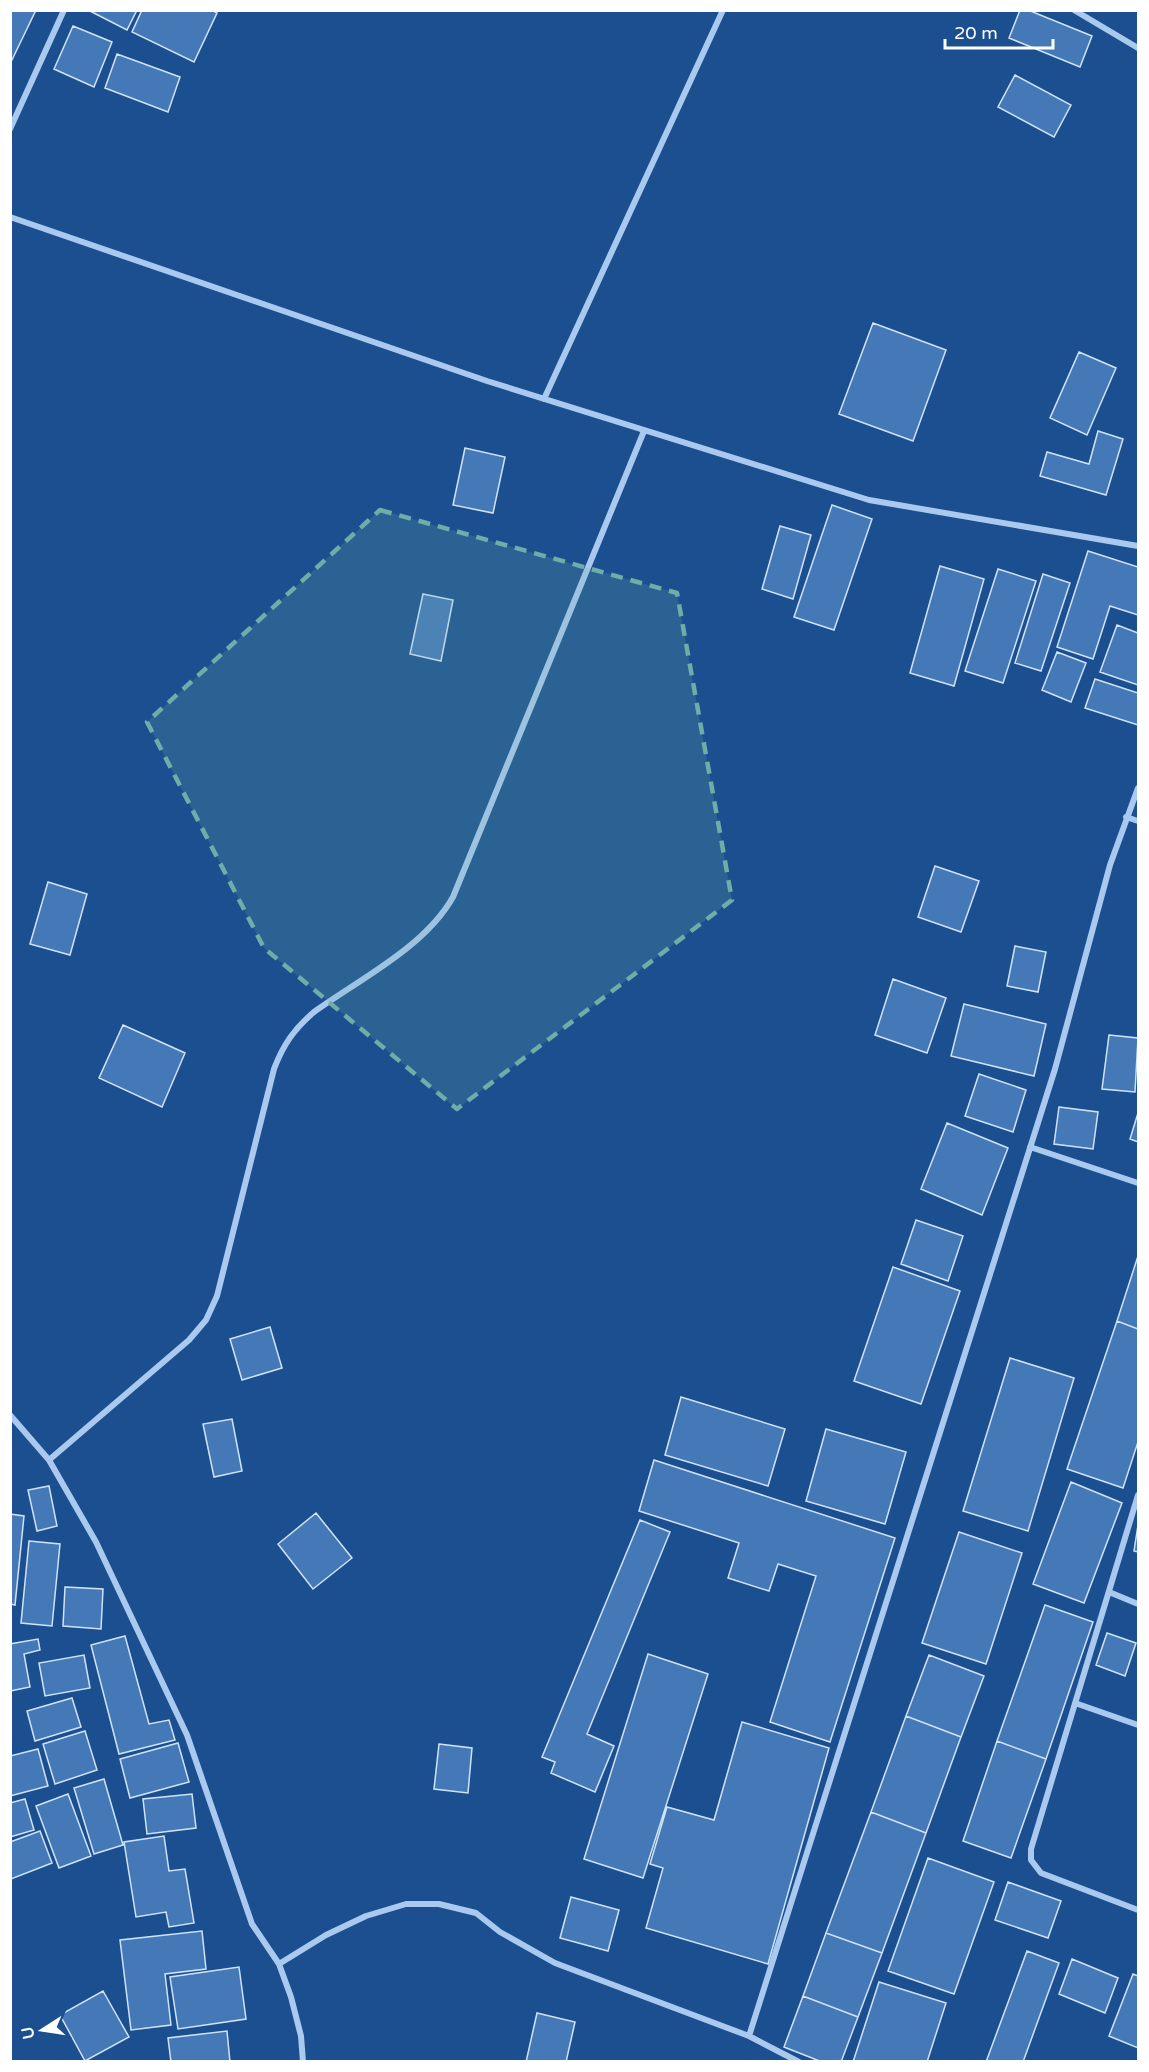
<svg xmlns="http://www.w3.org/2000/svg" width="1149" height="2072" viewBox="0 0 1149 2072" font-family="'Varela Round',sans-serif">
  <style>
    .building { fill: #4478b7; stroke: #cfe3fa; stroke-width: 1.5 }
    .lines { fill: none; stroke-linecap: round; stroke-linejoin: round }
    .minor { stroke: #a9c9ee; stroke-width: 6 }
    .marked { fill: #6fada8; fill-opacity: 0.2; stroke: #6fada8; stroke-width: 4.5; stroke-dasharray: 12 8; stroke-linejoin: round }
  </style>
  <rect width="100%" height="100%" fill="#1b4f8f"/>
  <path class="building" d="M10,10H36L10,64Z
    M88,10H137L127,30Z
    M142,10H212L217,13L194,62L132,32Z
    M1020,10H1028L1092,36L1080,67L1009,38Z
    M73,26L112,42L94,87L54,69Z
    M117,54L180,77L168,112L105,88Z
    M1015,75L1071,105L1054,137L998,107Z
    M873,323L946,350L913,441L839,414Z
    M1079,352L1116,368L1087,435L1050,418Z
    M1098,431L1123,439L1106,495L1040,476L1047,452L1089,464Z
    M465,448L505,457L493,513L453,505Z
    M832,505L872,519L834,630L794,617Z
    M780,526L811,535L793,599L762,589Z
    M1088,551L1138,567V615L1110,606L1093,659L1057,647Z
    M940,566L984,579L954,686L910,673Z
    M998,569L1036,581L1003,683L965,671Z
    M1043,574L1070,583L1041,671L1015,663Z
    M423,594L453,600L441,661L410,654Z
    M1117,625L1138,633V685L1100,672Z
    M1057,652L1086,663L1071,702L1042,690Z
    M1095,679L1138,693V725L1085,708Z
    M935,866L979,881L961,932L918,917Z
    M48,882L87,894L70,955L30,944Z
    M1015,946L1046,952L1038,992L1007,986Z
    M893,979L946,998L927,1053L875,1035Z
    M964,1004L1046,1024L1034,1076L951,1056Z
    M123,1025L185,1053L162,1107L99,1078Z
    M1109,1035L1138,1038L1135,1092L1102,1089Z
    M979,1074L1026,1090L1013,1132L965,1116Z
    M1059,1107L1098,1112L1093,1149L1054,1144Z
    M1138,1113V1142L1130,1139Z
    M947,1123L1008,1148L982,1215L921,1189Z
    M916,1220L963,1236L948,1281L901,1264Z
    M1138,1256V1329L1117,1321Z
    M893,1267L960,1291L921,1404L854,1381Z
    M1117,1321L1138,1329V1442L1123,1488L1067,1469Z
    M270,1327L282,1368L242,1380L230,1339Z
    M1010,1358L1074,1378L1028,1531L963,1511Z
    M681,1397L785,1429L768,1486L665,1455Z
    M232,1419L242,1471L214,1477L203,1424Z
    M826,1429L906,1452L885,1524L806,1501Z
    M654,1460L895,1538L830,1742L770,1722L816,1576L778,1564L769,1591L728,1578L739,1543L639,1511Z
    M1071,1482L1122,1503L1084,1603L1033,1584Z
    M49,1486L57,1526L37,1531L28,1490Z
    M316,1513L352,1558L313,1589L278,1544Z
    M10,1514L24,1516L15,1605L10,1604Z
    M640,1520L670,1532L587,1734L614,1746L595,1792L551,1773L555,1762L542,1757Z
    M1138,1525V1552L1134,1551Z
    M959,1532L1022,1553L986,1664L922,1643Z
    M29,1541L60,1544L52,1626L21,1623Z
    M65,1587L103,1589L101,1629L63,1626Z
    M1045,1605L1093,1622L1046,1759L997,1741Z
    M1107,1633L1136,1643L1125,1676L1096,1665Z
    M125,1636L149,1724L169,1720L175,1740L119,1754L91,1645Z
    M38,1639L40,1650L24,1654L30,1687L10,1691V1644Z
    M648,1654L708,1674L643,1878L584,1859Z
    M84,1655L90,1688L45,1696L39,1663Z
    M929,1655L984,1676L961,1737L906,1716Z
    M72,1698L81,1727L35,1741L27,1711Z
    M906,1716L961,1737L926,1833L871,1812Z
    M742,1722L829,1748L768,1964L646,1928L663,1868L650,1864L667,1807L714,1820Z
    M85,1731L97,1770L55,1784L43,1744Z
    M997,1741L1046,1759L1011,1858L963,1841Z
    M178,1743L189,1782L130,1798L120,1759Z
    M439,1744L472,1748L468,1793L434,1789Z
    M38,1749L48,1786L10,1796V1756Z
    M104,1779L123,1845L94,1854L74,1788Z
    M68,1794L91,1856L59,1868L36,1806Z
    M192,1794L196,1828L147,1834L143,1799Z
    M25,1799L34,1830L10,1837V1803Z
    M871,1812L926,1833L882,1953L826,1933Z
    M40,1831L52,1863L11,1879L10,1842Z
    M164,1836L169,1871L185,1869L194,1923L169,1927L166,1912L136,1917L124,1842Z
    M928,1858L994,1882L954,1994L888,1971Z
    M1008,1882L1061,1901L1048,1938L995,1920Z
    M571,1897L619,1910L608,1951L560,1938Z
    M202,1931L206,1969L165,1974L171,2025L131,2030L120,1940Z
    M826,1933L882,1953L858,2017L803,1996Z
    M1027,1951L1059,1963L1023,2062H986Z
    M1072,1959L1118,1978L1105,2013L1059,1994Z
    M239,1967L246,2019L178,2029L170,1977Z
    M1133,1974L1138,1976V2048L1109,2036Z
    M879,1982L946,2003L927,2062H853Z
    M103,1991L129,2037L85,2061L60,2015Z
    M803,1996L858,2017L841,2062H822L784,2047Z
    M537,2013L575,2022L566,2062H526Z
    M227,2031L230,2062H171L168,2038Z"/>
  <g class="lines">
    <path class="minor" d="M1074,10L1138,48
      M10,129L64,10
      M10,217L487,381L869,500L1138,546
      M544,399L723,10
      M1126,817L1138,821
      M1030,1147L1138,1183
      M10,1415L49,1460L96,1542L187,1735L252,1924L279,1964L291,1997L301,2036L303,2062
      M49,1460L189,1340L206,1320L217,1296L274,1069C283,1045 294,1029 314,1012C360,979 425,947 453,897L644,431
      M1138,1495L1031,1849V1860L1041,1873L1138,1910
      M1109,1592L1138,1604
      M1075,1703L1138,1725
      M279,1964L326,1935L366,1916L406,1904H439L476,1913L500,1932L555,1963L749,2036L799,2062
      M749,2036L1055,1069L1110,865L1138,788"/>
  </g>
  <path class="marked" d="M380,510L677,593L732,900L457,1109L264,948L147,722Z"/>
  <rect width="1149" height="2072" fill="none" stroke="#ffffff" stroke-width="24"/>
  <g transform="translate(42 2030) rotate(258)" stroke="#1b4f8f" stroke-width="4.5" paint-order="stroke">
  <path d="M0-4.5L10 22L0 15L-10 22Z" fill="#ffffff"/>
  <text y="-9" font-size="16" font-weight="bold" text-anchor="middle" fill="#ffffff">U</text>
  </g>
  <path d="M945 39v9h108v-9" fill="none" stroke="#ffffff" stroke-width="3"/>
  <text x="954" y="39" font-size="18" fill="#ffffff" stroke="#1b4f8f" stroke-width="4.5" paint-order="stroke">20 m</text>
</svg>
